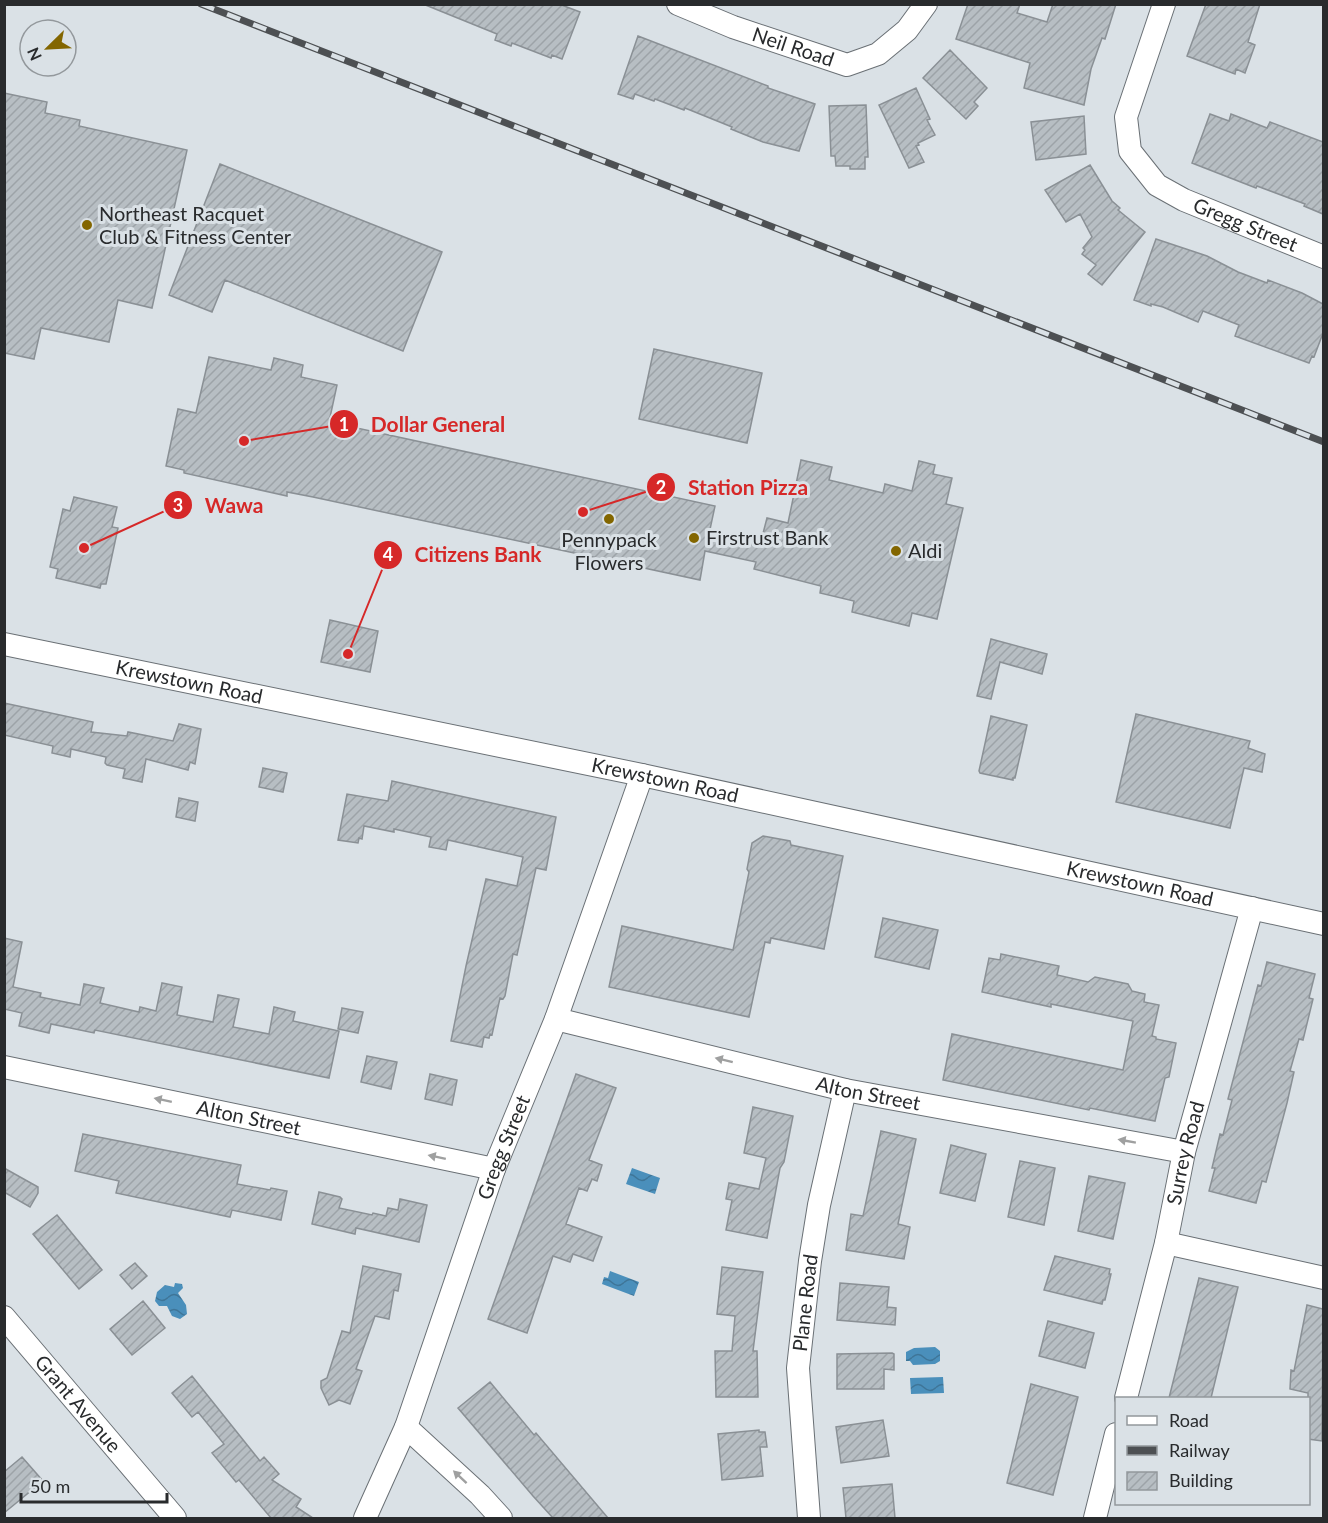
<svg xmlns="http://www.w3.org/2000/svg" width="1328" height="1523" viewBox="0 0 1328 1523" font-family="Lato,sans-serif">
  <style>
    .water { fill: url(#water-waves) }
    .building { fill: url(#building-hatch); stroke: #8a9095; stroke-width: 1.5 }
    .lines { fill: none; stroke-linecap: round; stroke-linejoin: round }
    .street-casing { stroke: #6a7075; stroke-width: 24 }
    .street { stroke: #fff; stroke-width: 22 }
    .rail-casing { stroke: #4d5053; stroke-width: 7 }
    .rail { stroke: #dae1e6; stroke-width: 4.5; stroke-dasharray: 14; stroke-linecap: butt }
    .oneway { fill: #9fa0a0 }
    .poi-dot { fill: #836600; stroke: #dae1e6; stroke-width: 2 }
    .labels { text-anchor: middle; stroke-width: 6; stroke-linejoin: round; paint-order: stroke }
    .street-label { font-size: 20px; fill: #292b2d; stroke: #dae1e6 }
    .poi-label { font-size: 20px; fill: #292b2d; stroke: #dae1e6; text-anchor: start }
    .leader { fill: none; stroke: #d62828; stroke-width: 2 }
    .callout-dot { fill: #d62828; stroke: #dae1e6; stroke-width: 2 }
    .mark-label { font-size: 18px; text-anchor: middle; font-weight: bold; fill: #fff }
    .callout-label { font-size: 21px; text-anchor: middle; font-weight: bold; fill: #d62828; stroke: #dae1e6; stroke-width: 6; stroke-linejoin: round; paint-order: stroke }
  </style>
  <defs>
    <pattern id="water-waves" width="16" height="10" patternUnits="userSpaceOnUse" patternTransform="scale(1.5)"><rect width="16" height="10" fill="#4a8fbb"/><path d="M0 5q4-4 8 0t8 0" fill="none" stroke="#3e7598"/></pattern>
    <pattern id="building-hatch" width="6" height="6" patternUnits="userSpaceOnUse" patternTransform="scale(1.5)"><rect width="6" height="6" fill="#b7bec3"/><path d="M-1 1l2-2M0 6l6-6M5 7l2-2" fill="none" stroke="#9da3a8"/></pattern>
  </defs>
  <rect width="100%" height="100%" fill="#dae1e6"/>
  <path class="water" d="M632,1168L660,1178L655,1194L626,1184Z
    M610,1271L639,1282L634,1296L602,1284L604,1277L608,1278Z
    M175,1283L182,1284L183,1288L178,1293L186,1305L187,1314L180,1319L172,1316L167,1306H159L155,1301L157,1292L165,1285L174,1287Z
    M935,1347L940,1351V1361L935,1364L913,1365L910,1361H906V1352L914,1348Z
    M943,1377L944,1393L911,1394L910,1378Z"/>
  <path class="building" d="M423,4H559L580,12L562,59L552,55L551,58L512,43L511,46L495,40L497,34Z
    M968,4H1020L1017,13L1047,22L1053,4H1116L1105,39L1102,38L1091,69L1084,105L1024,88L1030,63L956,39Z
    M1206,4H1260L1248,42L1255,45L1245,73L1236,69L1235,74L1187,56Z
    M638,36L768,86V88L815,104L799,151L763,142L731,129L732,127L685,108L684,110L655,99L654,101L635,94L633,99L618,94Z
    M950,50L987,88L974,102L978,106L966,119L923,78Z
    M916,88L930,119L927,120L935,135L918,143L919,145L916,146L924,162L909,168L879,105Z
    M4,93L47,102L45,113L80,120L79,126L187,150L152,308L118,300L109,342L41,328L34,359L4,353Z
    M866,105L868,157H865V169H850V166H836L835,156H831L829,106Z
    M1210,114L1229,121L1231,114L1267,128L1270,122L1323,142V214L1304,206L1305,204L1257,186L1256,188L1192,163Z
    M1084,116L1086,154L1036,160L1031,122Z
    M220,164L442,252L403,351L225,280L212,312L169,295Z
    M1090,165L1112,201L1120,208L1118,210L1145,232L1102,285L1088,274L1096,265L1082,254L1085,250L1083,248L1092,237L1080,214L1066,222L1045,190Z
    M1156,239L1207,256L1238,272L1267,283L1268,280L1302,293L1323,304V333L1314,357L1312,356L1309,363L1235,336L1239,325L1203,311L1198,322L1163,307L1151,304V306L1134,300Z
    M654,349L762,373L747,443L639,419Z
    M209,357L271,370L274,358L303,365L301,377L337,385L329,422L715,506L709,534L760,545L767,518L788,523L801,460L832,467L829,480L883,493L885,484L912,491L919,461L935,465L933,474L952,478L946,504L963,508L937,619L912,613L909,626L852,612L854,601L820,593L821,586L754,569L756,562L705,551L700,580L313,497L287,492V496L184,473V470L166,466L178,409L196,413Z
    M74,497L117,507L112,527L118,528L106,584H101L100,588L56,578L58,569L50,567L63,509L70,511Z
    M330,620L378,631L370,672L321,662Z
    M991,639L1047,654L1042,674L1000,662L991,699L977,696Z
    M4,703L93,722L91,732L127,736L128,732L173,741L179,724L201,729L195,764L190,762L188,770L146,759L142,782L123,778L125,769L107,765L105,763L106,757L71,749L70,757L52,753L53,746L4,735Z
    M1136,714L1250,741L1248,748L1265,754L1262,772L1244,768L1230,828L1116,802Z
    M991,716L1027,725L1015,778H1013V780L980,773L979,771Z
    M263,768L287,773L283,792L259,787Z
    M392,781L556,817L546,870L536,868L517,955L513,954L505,996L503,999L500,998L492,1035L490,1034L489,1038L484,1037L482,1047L451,1041L466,966L486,879L517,886L523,857L448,840L446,850L429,847L431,837L394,829V832L364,826L362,839L359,838L358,843L338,840L347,794L388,801Z
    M179,798L198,802L195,821L176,817Z
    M763,836L790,841L791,845L843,856L824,949L771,938L770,943L765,942L749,1017L609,987L622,926L733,950L749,872L747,869L752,843Z
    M883,918L938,930L929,969L875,957Z
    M4,938L22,942L13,987L41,993L40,997L80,1005L84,984L104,988L100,1003L139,1012L140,1007L156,1011L162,983L182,987L177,1015L213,1022L218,995L239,999L233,1027L269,1034L274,1007L295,1012L293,1021L339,1031L329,1078L95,1030L94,1033L51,1024L49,1033L19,1026L22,1013L4,1009Z
    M1001,954L1059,966L1057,975L1088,982L1095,977L1128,984L1132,991L1145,994L1144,1002L1159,1005L1152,1036L1156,1037V1039L1176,1043L1169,1077L1165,1078L1155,1121L1090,1108L1089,1110L943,1080L952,1034L1123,1070L1133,1021L1051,1004V1007L982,992L989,958L1000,960Z
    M1267,962L1315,974L1309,998L1313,999L1303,1040L1299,1039L1290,1071L1294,1072L1287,1103L1266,1182L1262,1181L1256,1203L1209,1191L1215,1168H1212L1220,1134L1223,1135L1232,1100L1228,1099L1258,985L1261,986Z
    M342,1008L363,1012L358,1033L338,1029Z
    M367,1056L397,1062L391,1089L361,1082Z
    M430,1074L457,1080L452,1105L425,1099Z
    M576,1074L616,1088L589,1160L602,1165L597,1181L592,1179L587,1191L579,1188L566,1224L602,1237L593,1261L573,1254L570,1262L553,1256L527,1333L488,1319Z
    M753,1107L793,1116L784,1162L780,1168L767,1238L726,1230L732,1200L726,1199L729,1183L759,1189L766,1158L744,1153Z
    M881,1131L916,1139L898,1224L910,1227L904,1259L846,1250L851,1214L863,1216Z
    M83,1134L241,1165L237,1184L270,1190L271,1188L287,1191L281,1220L232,1210L230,1217L116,1193L119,1181L75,1171Z
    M951,1145L986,1154L975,1201L940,1193Z
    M1020,1161L1055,1168L1044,1225L1008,1217Z
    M4,1168L38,1187V1193L30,1207L4,1192Z
    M1089,1176L1125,1183L1113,1239L1078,1231Z
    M319,1192L340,1197L342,1199L339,1208L372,1215L373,1213L386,1216L388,1208L398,1210L400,1199L427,1205L419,1242L356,1228L355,1234L312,1224Z
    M57,1215L102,1270L79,1289L33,1234Z
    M1055,1256L1110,1269L1109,1274H1111L1105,1300H1103L1102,1304L1044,1290Z
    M135,1263L147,1276L132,1289L120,1275Z
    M363,1266L401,1274L398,1291L394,1290L389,1319L375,1316L356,1369L362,1371L350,1404L339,1400L329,1405L321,1388V1381L327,1378L342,1331L350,1333Z
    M722,1267L763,1272L753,1351H757L758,1397H716L715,1351H732L735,1316L717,1314Z
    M1199,1278L1238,1287L1211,1398H1169Z
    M840,1283L889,1287L887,1307L896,1308L895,1325L837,1320Z
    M143,1301L165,1328L132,1355L110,1329Z
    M1307,1305L1323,1309L1322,1441L1308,1439V1393L1290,1389L1291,1370L1294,1371Z
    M1048,1321L1094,1333L1085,1368L1039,1356Z
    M892,1353L894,1354V1370L884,1369V1389H837V1354Z
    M192,1376L260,1461L264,1457L279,1474L272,1480L301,1499L296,1507L313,1518H271L239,1480L236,1482L212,1453L224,1444L198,1412L192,1417L172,1393Z
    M490,1382L534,1435L536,1433L608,1518H553L533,1496L458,1408Z
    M1031,1384L1078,1397L1053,1495L1007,1483Z
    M883,1420L889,1456L841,1463L836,1427Z
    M759,1430V1432H765L767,1447H760L763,1476L722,1480L718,1434Z
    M22,1457L43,1481L4,1513V1472Z
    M892,1484L895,1518H846L843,1488Z"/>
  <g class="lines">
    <g class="street-casing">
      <g id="street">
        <path id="s1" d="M678,4L733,27L847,65L878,54L907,30L926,4"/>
        <path id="s2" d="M1164,4L1126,117L1130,151L1157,185L1184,200L1324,257"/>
        <path id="s3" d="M4,644L642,775L1324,924"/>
        <path id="s4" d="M556,1019L845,1090L1184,1152"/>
        <path id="s5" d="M4,1067L494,1169"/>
        <path d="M1166,1243L1324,1278"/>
        <path id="s6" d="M4,1317L175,1518"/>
        <path id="s7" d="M1126,1398L1166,1243L1184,1152L1252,908"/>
        <path d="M406,1427L480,1495L501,1518"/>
        <path id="s8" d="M365,1518L406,1427L494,1169L556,1019L642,775"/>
        <path id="s9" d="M809,1518L798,1368L810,1261L819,1205L845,1090"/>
        <path d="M1095,1518L1116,1434"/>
      </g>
    </g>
    <use href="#street" class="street"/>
    <g class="rail-casing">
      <path id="rail" d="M201,4L1324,442"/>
    </g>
    <use href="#rail" class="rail"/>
  </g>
  <defs><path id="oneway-solid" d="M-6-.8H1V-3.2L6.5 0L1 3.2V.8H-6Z" transform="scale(1.5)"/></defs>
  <g class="oneway">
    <use href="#oneway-solid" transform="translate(724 1060) rotate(-166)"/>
    <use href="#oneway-solid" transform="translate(163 1100) rotate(-168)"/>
    <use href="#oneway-solid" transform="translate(1127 1141) rotate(-170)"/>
    <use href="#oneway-solid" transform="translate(437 1157) rotate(-168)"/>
    <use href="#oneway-solid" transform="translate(460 1477) rotate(-137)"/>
  </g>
  <g class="poi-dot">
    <circle cx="87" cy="225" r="6"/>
    <circle cx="609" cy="519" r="6"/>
    <circle cx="694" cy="538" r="6"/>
    <circle cx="896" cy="551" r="6"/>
  </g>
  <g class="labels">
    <g class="street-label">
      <text dy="7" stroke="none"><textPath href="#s1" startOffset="123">Neil Road</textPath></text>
      <text dy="7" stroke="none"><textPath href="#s2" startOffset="294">Gregg Street</textPath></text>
      <text dy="7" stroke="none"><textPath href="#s3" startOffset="189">Krewstown Road</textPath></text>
      <text dy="7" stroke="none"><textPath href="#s3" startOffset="675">Krewstown Road</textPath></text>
      <text dy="7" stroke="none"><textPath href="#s3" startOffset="1161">Krewstown Road</textPath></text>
      <text dy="7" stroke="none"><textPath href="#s4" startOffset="321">Alton Street</textPath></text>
      <text dy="7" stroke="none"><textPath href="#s5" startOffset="250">Alton Street</textPath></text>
      <text dy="7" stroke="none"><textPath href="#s8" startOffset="396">Gregg Street</textPath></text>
      <text dy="7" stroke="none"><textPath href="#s7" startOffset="252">Surrey Road</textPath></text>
      <text dy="7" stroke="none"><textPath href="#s9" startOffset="216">Plane Road</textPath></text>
      <text dy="7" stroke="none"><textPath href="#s6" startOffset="114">Grant Avenue</textPath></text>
    </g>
    <g class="poi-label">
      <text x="99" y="221">Northeast Racquet<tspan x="99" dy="23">Club &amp; Fitness Center</tspan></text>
      <text x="706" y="545">Firstrust Bank</text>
      <text x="609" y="547" text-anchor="middle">Pennypack<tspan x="609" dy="23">Flowers</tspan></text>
      <text x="908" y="558">Aldi</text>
    </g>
  </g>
  <path class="leader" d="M244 441L344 424M583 512L661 487M84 548L178 505M348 654L388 555"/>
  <g class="callout-dot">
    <circle cx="244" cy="441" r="6"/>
    <circle cx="583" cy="512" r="6"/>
    <circle cx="84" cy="548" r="6"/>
    <circle cx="348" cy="654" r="6"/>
    <circle cx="344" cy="424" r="15"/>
    <circle cx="661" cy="487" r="15"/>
    <circle cx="178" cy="505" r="15"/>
    <circle cx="388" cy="555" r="15"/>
  </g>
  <g class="mark-label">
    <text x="344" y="431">1</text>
    <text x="661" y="494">2</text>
    <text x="178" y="512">3</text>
    <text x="388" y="561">4</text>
  </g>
  <g class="callout-label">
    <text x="438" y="432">Dollar General</text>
    <text x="748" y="495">Station Pizza</text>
    <text x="234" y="513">Wawa</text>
    <text x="478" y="562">Citizens Bank</text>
  </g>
  <rect width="1328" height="1523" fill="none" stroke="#292b2d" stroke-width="12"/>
  <rect x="1115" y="1397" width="195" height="108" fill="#dae1e6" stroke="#93989c" stroke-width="1.5"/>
  <rect x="1127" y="1416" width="30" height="9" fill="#ffffff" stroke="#93989c" stroke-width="1.5"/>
  <text x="1169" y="1427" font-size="18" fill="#292b2d">Road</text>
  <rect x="1127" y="1446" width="30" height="9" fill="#4d5053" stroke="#93989c" stroke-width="1.5"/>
  <text x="1169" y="1457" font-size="18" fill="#292b2d">Railway</text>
  <rect x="1127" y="1472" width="30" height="18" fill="url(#building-hatch)" stroke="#93989c" stroke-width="1.5"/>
  <text x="1169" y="1487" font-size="18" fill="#292b2d">Building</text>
  <g transform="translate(48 48) rotate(246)"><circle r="28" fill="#dae1e6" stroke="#93989c" stroke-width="1.5"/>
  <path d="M0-4.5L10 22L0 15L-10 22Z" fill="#836600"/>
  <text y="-9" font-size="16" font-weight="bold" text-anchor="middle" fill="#292b2d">N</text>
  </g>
  <path d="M21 1493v9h146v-9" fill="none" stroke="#292b2d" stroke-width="3"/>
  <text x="30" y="1493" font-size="18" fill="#292b2d" stroke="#dae1e6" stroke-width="4.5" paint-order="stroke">50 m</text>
</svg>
